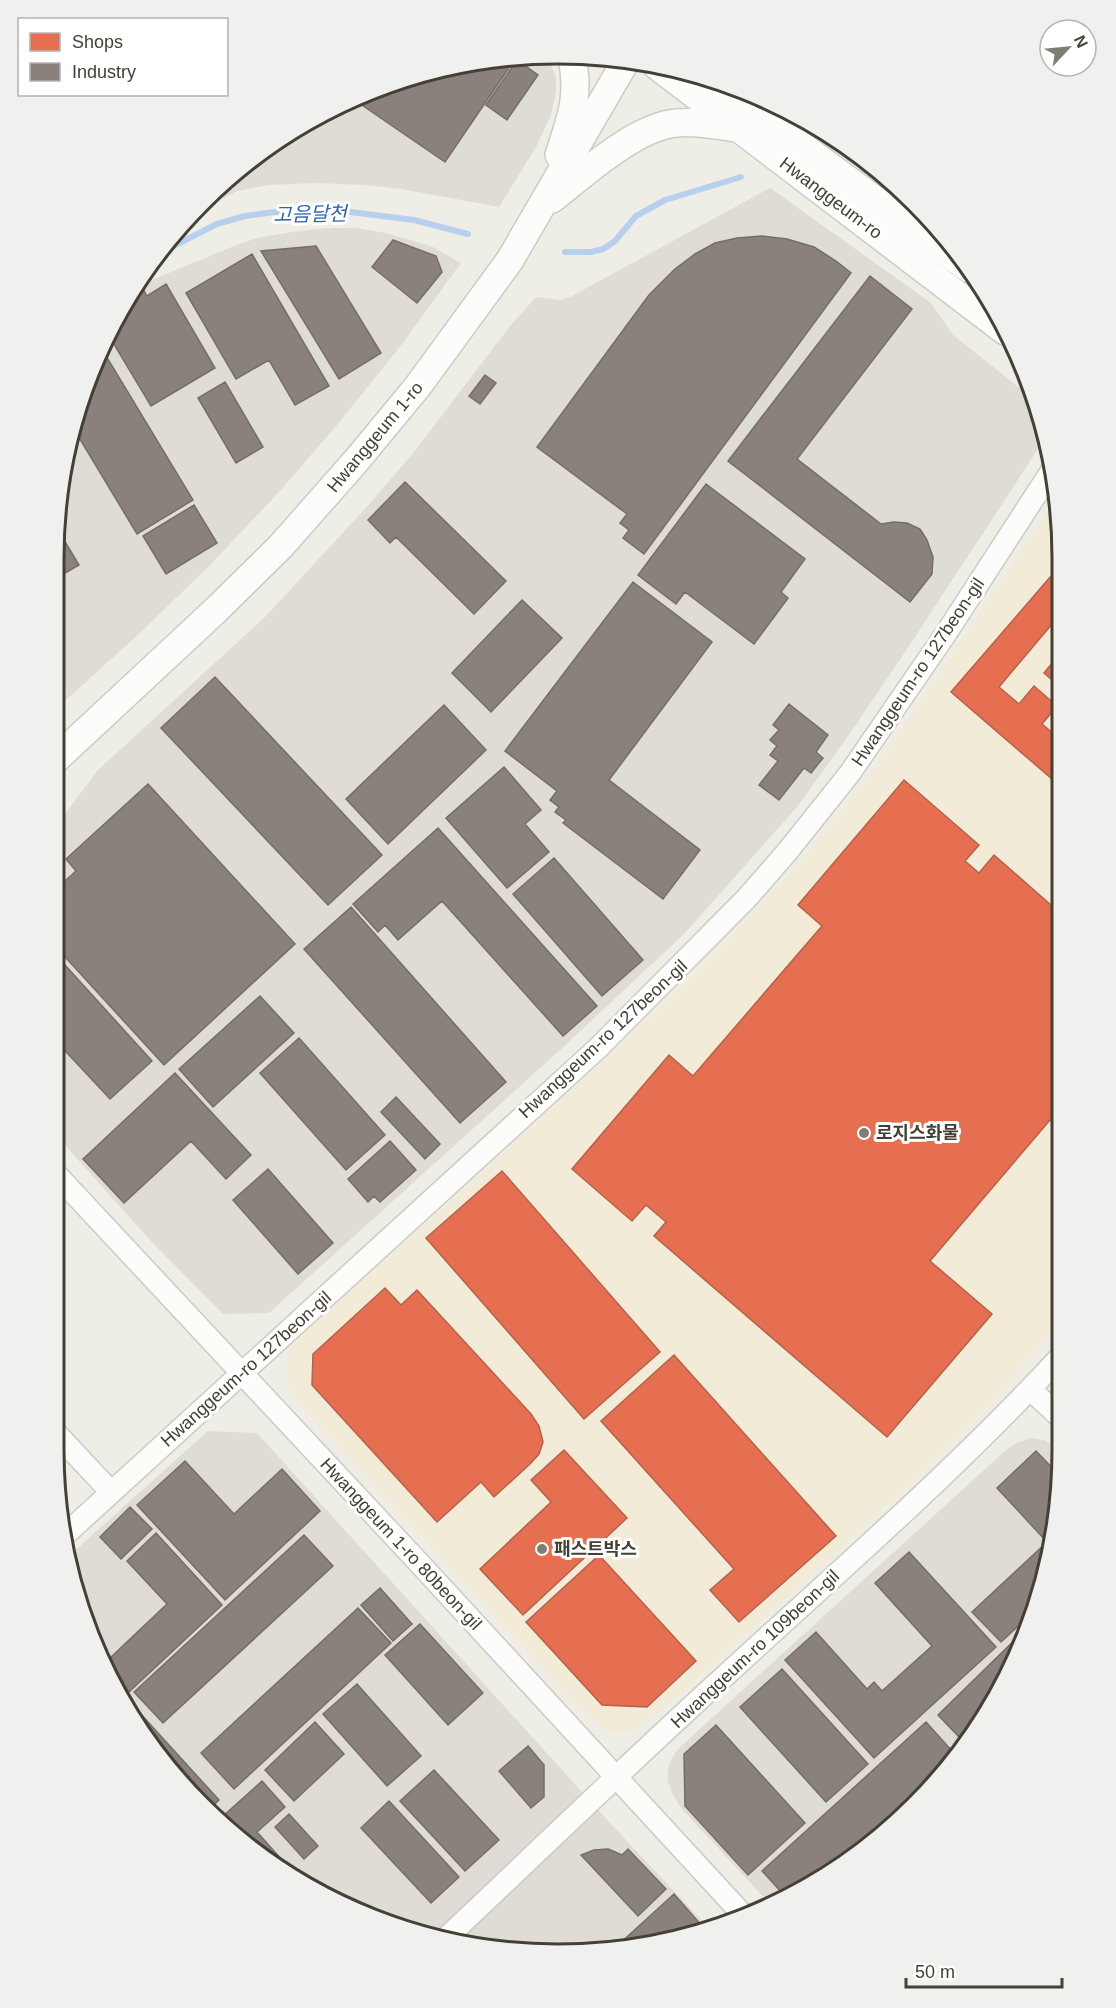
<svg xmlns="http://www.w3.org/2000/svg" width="1116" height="2008" viewBox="0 0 1116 2008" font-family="Helvetica,'Noto Sans KR',sans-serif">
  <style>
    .commercial { fill: #f2ebd8 }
    .industrial { fill: #dedcd5 }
    .shops { fill: #e76f51; stroke: #b66148; stroke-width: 1.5 }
    .industry { fill: #8a817c; stroke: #756e66; stroke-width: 1.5 }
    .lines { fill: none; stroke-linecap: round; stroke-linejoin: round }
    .stream { stroke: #b6d0ed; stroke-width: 6 }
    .minor-casing { stroke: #cccbc4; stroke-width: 24 }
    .tertiary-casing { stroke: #cccbc4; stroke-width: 30 }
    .minor { stroke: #fcfcfb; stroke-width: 21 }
    .tertiary { stroke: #fcfcfb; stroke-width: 27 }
    .poi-dot { fill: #807d72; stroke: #fff; stroke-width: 2 }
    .labels { text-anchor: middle; stroke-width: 6; stroke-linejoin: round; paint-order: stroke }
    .street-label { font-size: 18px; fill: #444034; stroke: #fff }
    .poi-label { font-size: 18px; font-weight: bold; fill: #444034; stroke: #fff; text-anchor: start }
    .water-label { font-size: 20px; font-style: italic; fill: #2c66b0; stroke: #fff }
    .rim { fill: none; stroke: #444034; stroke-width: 3 }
  </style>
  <rect width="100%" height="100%" fill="#eeede6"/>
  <path class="commercial" d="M1058,496L1060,1323L980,1414L904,1488L824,1564L659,1713L632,1731L620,1733L608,1732L569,1697L297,1401L287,1381L286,1363L291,1349L308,1329L458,1195L675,995L752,915L818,841L868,778Z"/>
  <path class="industrial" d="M525,55L547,56L556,77V93L551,115L536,147L499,207L401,189L366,185L314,183L269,185L237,191L187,218L251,158L335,106L427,71Z
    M770,188L931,303L953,335L1022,390L1033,401L1042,434L1038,449L915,637L853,729L797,807L685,933L559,1051L269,1313L223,1314L148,1238L54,1133L55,826L60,821L97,771L264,618L364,510L414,452L511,325L536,297L560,300L572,296Z
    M327,228H356L386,233L431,246L461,263L399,348L337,425L279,492L210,565L142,631L55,710V525L71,427L121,306L135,287L234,246L257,238L292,232Z
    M208,1431L257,1433L610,1823L707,1926L591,1953L428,1937L278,1869L158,1757L81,1612L71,1554Z
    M1031,1438L1044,1440L1061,1450V1483L1045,1581L995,1702L891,1829L770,1904L681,1808L673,1795L668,1781V1769L673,1756L680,1747L1006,1450L1017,1443Z"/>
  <path class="shops" d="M1058,568V617L999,687L1019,704L1034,686L1057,706L1042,724L1059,738V785L951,692Z
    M1058,656V685L1044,673Z
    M904,780L979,845L965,861L979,873L994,855L1059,912L1060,1128L1050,1120L930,1261L992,1314L887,1437L654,1236L666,1222L646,1205L632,1221L572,1169L669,1055L693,1076L822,926L798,905Z
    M502,1171L660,1352L584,1419L426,1238Z
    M385,1288L401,1305L417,1290L531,1414L539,1426L543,1442L539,1454L530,1464L494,1497L481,1482L437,1522L312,1385L313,1354Z
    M674,1355L836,1536L739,1622L710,1590L734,1569L601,1421Z
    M564,1450L627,1518L523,1615L480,1569L551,1502L531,1480Z
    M599,1555L696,1661L647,1707L602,1705L526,1622Z"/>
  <path class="industry" d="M517,56L445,162L353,99L427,71Z
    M517,60L538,75L507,120L486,105Z
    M762,236L787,239L814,247L836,261L851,273L644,554L623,538L629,530L620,523L627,514L537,447L649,295L675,269L695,254L715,243L737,238Z
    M393,240L436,256L442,272L417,303L372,267Z
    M316,246L381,353L339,379L261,251Z
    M252,254L329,386L295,405L269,360L236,379L186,293Z
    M870,276L912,309L797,459L881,524L894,522L907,523L920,529L927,540L933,557L932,574L910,602L728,461Z
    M166,284L215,368L151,406L109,336L121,306L127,298L143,289L147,296Z
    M103,351L193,500L137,534L72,426Z
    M485,375L496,383L480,404L469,396Z
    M225,382L263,447L236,463L198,398Z
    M405,482L506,581L474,614L396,537L390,543L368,520Z
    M706,484L805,559L781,592L788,598L754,644L685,592L676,604L638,575Z
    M194,505L217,543L166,574L143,536Z
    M55,525L79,565L55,579Z
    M633,582L712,642L609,780L700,850L663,899L563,823L566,820L555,812L559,807L550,800L557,791L505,751Z
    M522,600L562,638L491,712L452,673Z
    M215,677L382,855L328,905L161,728Z
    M789,704L828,735L816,752L823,758L811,773L804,768L779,800L759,785L778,761L770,755L777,746L770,740L779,730L773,725Z
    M444,705L486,750L388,844L346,799Z
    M504,767L541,810L525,824L549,852L507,888L446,818Z
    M148,784L295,944L164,1065L55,946V890L76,871L66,859Z
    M438,828L597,1006L563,1036L442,901L398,940L385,925L378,932L353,904Z
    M554,858L643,960L602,996L513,894Z
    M351,907L506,1082L460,1123L304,949Z
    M55,954L152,1061L110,1099L54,1039Z
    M260,996L294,1033L213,1107L179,1069Z
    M299,1038L385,1135L346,1170L260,1073Z
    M175,1073L251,1155L226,1179L191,1141L124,1203L83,1159Z
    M396,1097L440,1144L425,1159L381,1112Z
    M390,1141L416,1170L380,1202L374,1196L368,1202L348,1179Z
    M268,1169L333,1243L298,1274L233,1200Z
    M1036,1451L1061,1477L1045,1581L1031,1614L1001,1642L972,1612L1047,1542L997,1488Z
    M185,1461L234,1514L282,1469L320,1511L225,1600L137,1505Z
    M130,1507L152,1529L121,1559L100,1537Z
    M156,1533L222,1605L129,1692L116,1678L107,1661L167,1604L127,1561Z
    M304,1535L333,1566L163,1723L134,1692Z
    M909,1552L996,1647L874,1758L785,1660L816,1632L867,1689L874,1682L882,1691L932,1646L875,1583Z
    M380,1588L412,1624L393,1641L361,1605Z
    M358,1608L391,1643L234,1789L201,1753Z
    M420,1624L483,1693L448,1725L385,1655Z
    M1024,1631L995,1702L963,1741L938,1715Z
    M782,1669L868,1764L826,1802L740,1707Z
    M357,1684L421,1756L387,1786L323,1714Z
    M128,1700L219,1800L212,1807L158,1757Z
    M315,1722L344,1754L294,1801L265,1770Z
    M926,1722L953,1752L891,1829L784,1895L762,1871Z
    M716,1725L805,1823L748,1875L685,1806L684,1754Z
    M528,1746L544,1765V1797L531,1808L499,1771Z
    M434,1770L499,1840L465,1871L400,1801Z
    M262,1781L285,1807L257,1832L282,1860L275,1866L222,1817Z
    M389,1801L459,1877L431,1903L361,1828Z
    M289,1814L318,1846L304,1859L275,1827Z
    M608,1849L622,1855L628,1849L666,1889L638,1916L581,1855L594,1850Z
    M674,1894L703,1927L616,1947Z"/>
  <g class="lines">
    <path class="stream" d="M565,252H591L603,249L615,241L636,216L665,200L741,177
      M158,254L217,224L245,216L275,212L327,209L414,220L468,234"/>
    <g class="minor-casing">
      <path id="minor" d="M54,1172L420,1564L745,1917
        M1030,1389L1061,1418
        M54,1431L111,1492
        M68,1532L598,1048L746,899L787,852L850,773L945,635L1052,470
        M445,1939C539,1851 631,1761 726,1675C839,1571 957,1469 1061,1356"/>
    </g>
    <g class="tertiary-casing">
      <path id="tertiary" d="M657,66L1005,331
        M711,79L969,269
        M559,155C571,118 580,97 572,57
        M552,199C584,174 635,127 676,123C696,121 716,125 736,128
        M55,760L216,610L281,546L356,461L418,386L510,260L627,59"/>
    </g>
    <use href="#minor" class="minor"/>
    <use href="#tertiary" class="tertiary"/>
  </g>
  <g class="poi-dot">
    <circle cx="864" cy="1133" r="6"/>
    <circle cx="542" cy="1549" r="6"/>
  </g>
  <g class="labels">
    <g class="street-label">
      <text transform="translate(831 198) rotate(37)" y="6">Hwanggeum-ro</text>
      <text transform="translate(375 437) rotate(-50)" y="6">Hwanggeum 1-ro</text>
      <text transform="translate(918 672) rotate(-56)" y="6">Hwanggeum-ro 127beon-gil</text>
      <text transform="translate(603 1039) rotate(-43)" y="6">Hwanggeum-ro 127beon-gil</text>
      <text transform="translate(246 1369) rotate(-42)" y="6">Hwanggeum-ro 127beon-gil</text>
      <text transform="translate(401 1544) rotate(47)" y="6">Hwanggeum 1-ro 80beon-gil</text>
      <text transform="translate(755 1649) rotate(-43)" y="6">Hwanggeum-ro 109beon-gil</text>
    </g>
    <g class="poi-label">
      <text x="876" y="1139">로지스화물</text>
      <text x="554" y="1555">패스트박스</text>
    </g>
    <g class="water-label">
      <text transform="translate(310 214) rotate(-1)" y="7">고음달천</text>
    </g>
  </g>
  <path d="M0 0H1116V2008H0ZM558 64H558A494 494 0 0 1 1052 558V1450A494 494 0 0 1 558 1944H558A494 494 0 0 1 64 1450V558A494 494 0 0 1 558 64Z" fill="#f0f0ef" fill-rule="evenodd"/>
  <path class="rim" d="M558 64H558A494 494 0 0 1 1052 558V1450A494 494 0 0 1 558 1944H558A494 494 0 0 1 64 1450V558A494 494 0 0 1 558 64Z"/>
  <rect x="18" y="18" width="210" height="78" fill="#ffffff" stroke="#b4b3ae" stroke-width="1.5"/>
  <rect x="30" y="33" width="30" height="18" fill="#e76f51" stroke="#b4b3ae" stroke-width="1.5"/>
  <text x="72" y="48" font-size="18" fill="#444034">Shops</text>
  <rect x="30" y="63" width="30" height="18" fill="#8a817c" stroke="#b4b3ae" stroke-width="1.5"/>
  <text x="72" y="78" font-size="18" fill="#444034">Industry</text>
  <g transform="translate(1068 48) rotate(64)"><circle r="28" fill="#ffffff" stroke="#b4b3ae" stroke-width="1.5"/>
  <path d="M0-4.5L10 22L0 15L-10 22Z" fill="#807d72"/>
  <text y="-9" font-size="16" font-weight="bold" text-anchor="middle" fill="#444034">N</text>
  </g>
  <path d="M906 1978v9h156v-9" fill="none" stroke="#444034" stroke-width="3"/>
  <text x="915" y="1978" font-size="18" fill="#444034" stroke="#ffffff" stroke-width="4.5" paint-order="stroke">50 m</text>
</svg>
